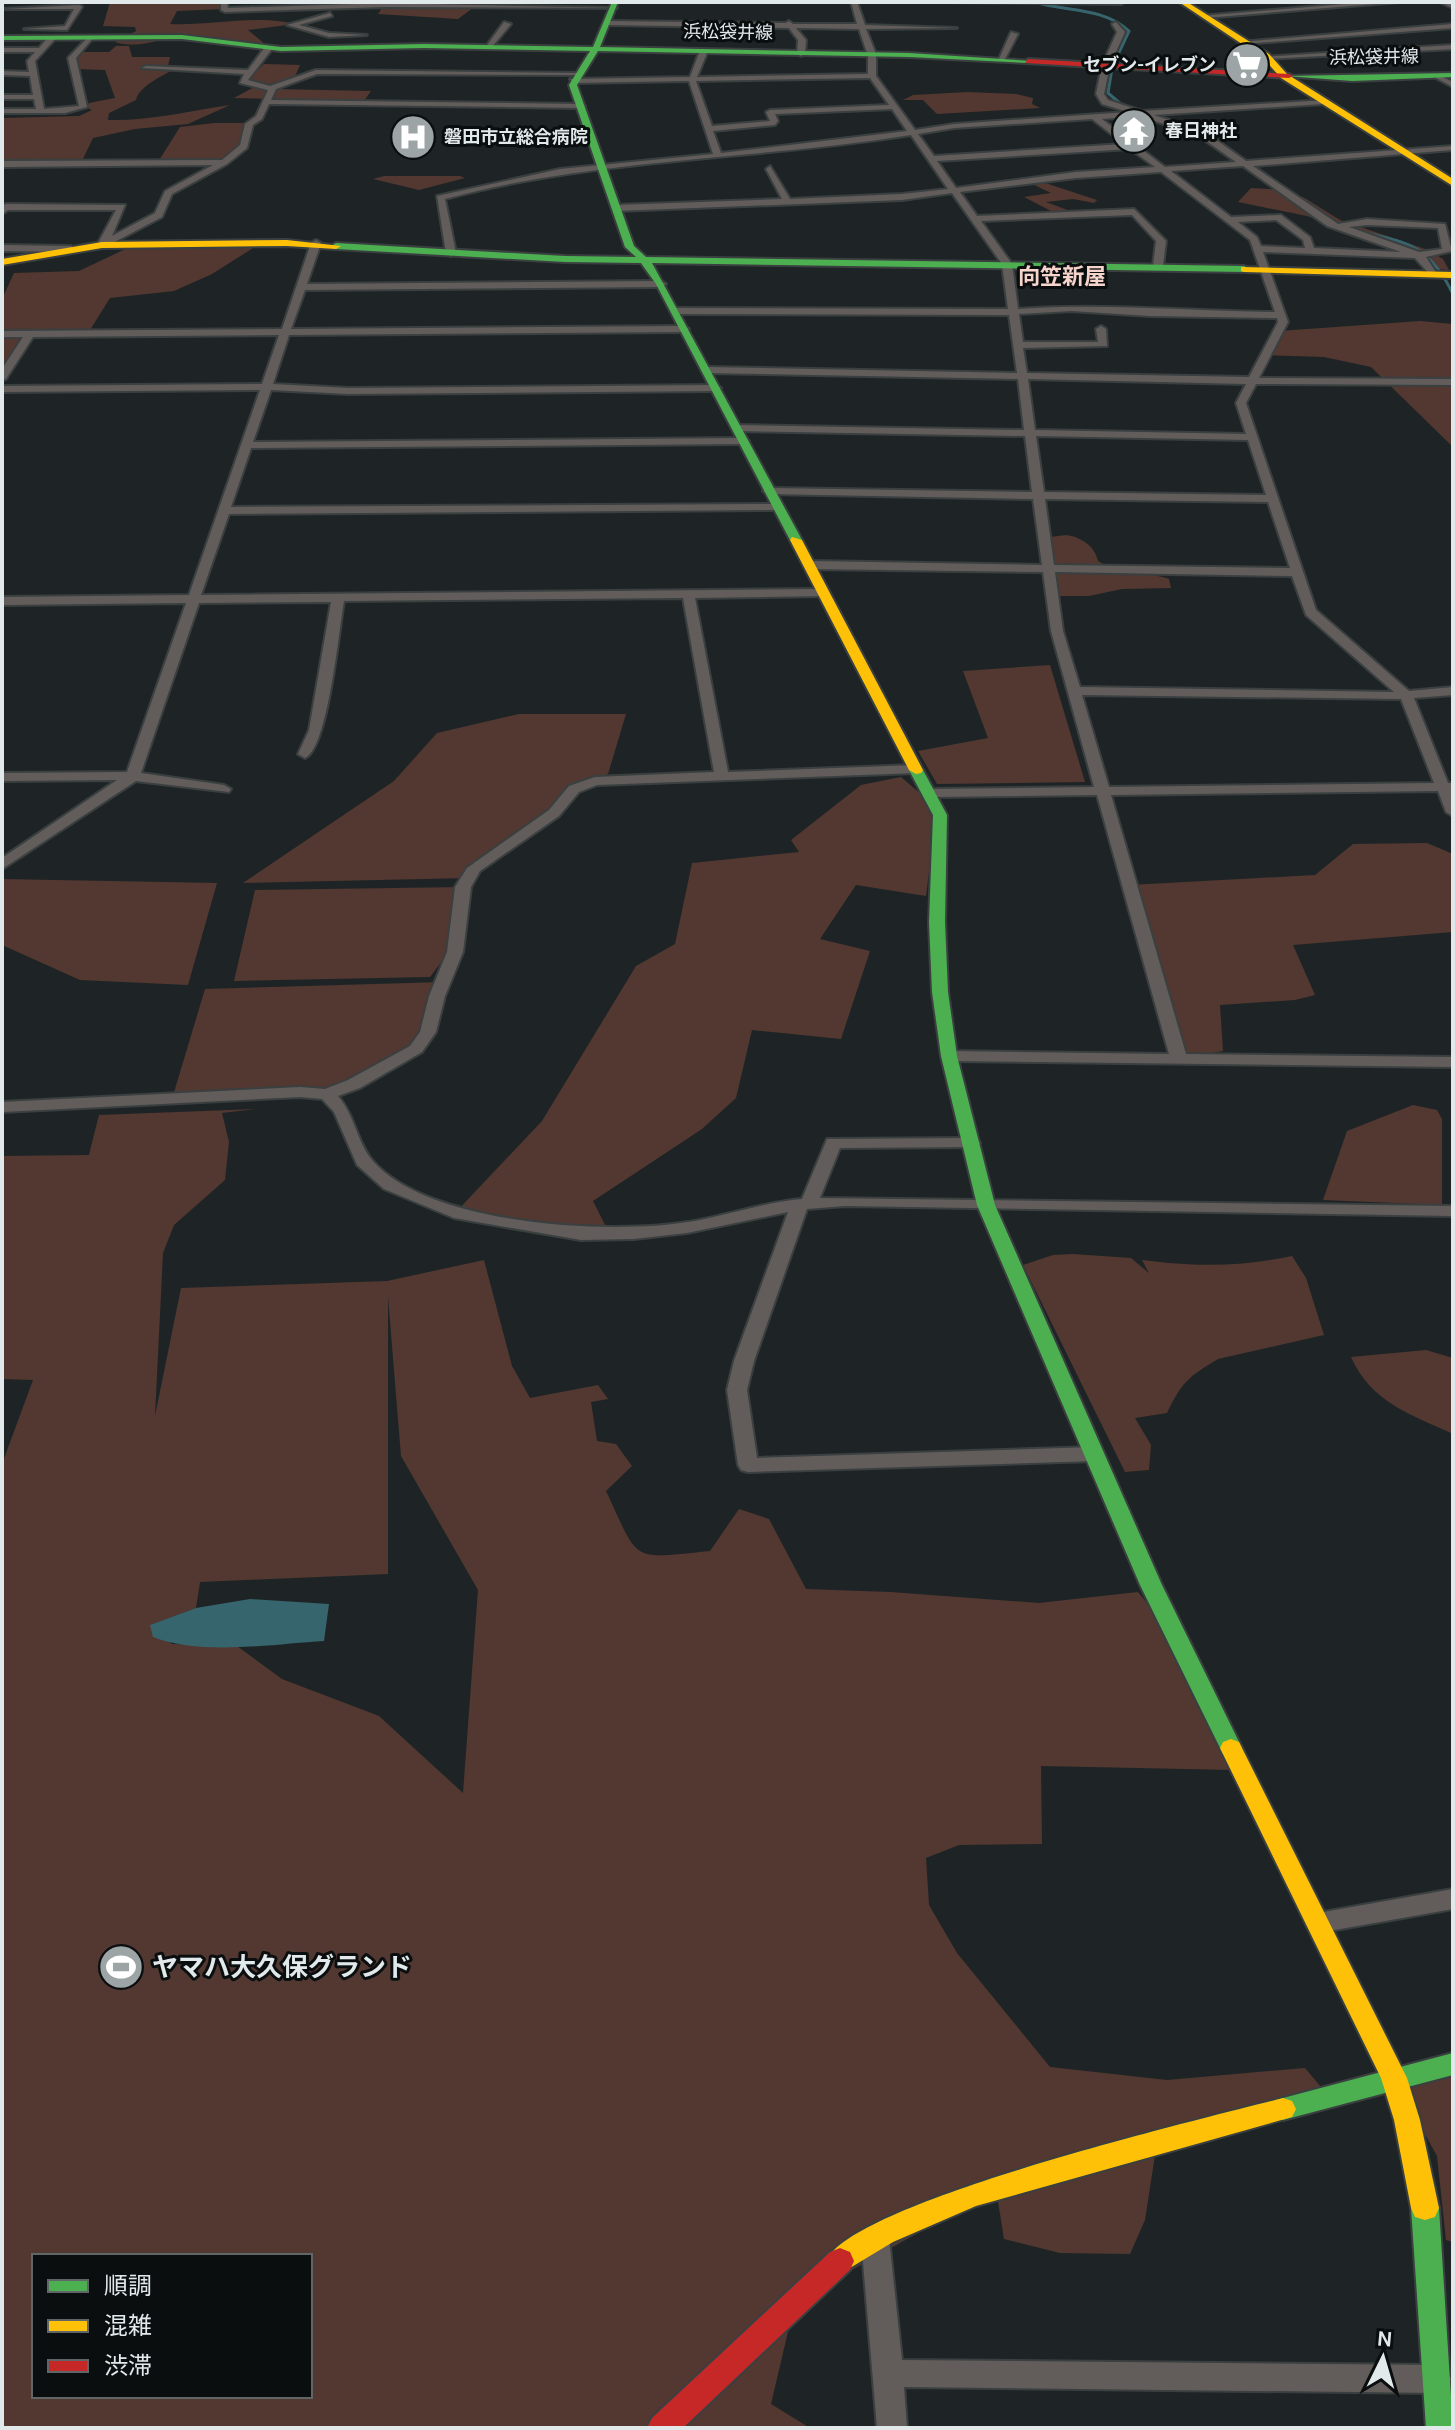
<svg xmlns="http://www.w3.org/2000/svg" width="1455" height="2430" viewBox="0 0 1455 2430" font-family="Karla,'Noto Sans JP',sans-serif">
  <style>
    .green { fill: #523831; fill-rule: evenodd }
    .water { fill: #37656d }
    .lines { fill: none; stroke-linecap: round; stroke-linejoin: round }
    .stream { stroke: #37656d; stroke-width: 3 }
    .street-casing { stroke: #3a3f40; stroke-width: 4 }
    .fast-casing { stroke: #3a3f40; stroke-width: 4 }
    .slow-casing { stroke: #3a3f40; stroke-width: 4 }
    .jam-casing { stroke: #3a3f40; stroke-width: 4 }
    .street { fill: #625d5b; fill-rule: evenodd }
    .fast { fill: #4caf50; fill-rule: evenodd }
    .slow { fill: #ffc107; fill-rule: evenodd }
    .jam { fill: #c62828; fill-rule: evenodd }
    .labels { text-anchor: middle; stroke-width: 6; stroke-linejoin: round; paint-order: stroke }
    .far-street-label { font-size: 18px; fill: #e2e9ea; stroke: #0a0e0f }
    .far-poi-label { font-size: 18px; font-weight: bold; fill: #e2e9ea; stroke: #0a0e0f; text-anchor: start }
    .far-quarter-label { font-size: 22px; font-weight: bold; fill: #f6d4cc; stroke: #0a0e0f }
    .near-poi-label { font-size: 26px; font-weight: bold; fill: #e2e9ea; stroke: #0a0e0f; text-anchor: start }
  </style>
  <rect width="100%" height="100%" fill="#1e2425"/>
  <path class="green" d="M110,2H227L225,9L177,11L170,24C210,26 259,14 295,24L248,30L266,45L161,40C145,44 131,47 115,42L136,31L135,27L103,26Z
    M386,2H481L458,19L378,14Z
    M116,46H129L132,57H170L168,66H182C169,72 139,85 136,100L109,113L108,120C150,121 189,111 230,105L188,124L135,129L93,138L81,163L2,164V118L79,116L92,110L85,107L89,103L115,98L105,70L74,69L73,56L82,52H109Z
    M264,64L300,65L293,81L274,89L371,91L364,101L234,98L256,86L244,83Z
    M968,92L1016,94L1033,98L1032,104L1040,108L937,114L923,100H903L913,95Z
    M214,123H245L244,146L224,162H158L180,127Z
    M384,176H460L465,178L419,190L373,179Z
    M1039,181L1097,200L1094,203L1073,199L1046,202L1070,211H1051L1024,197L1051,193L1030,183Z
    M1251,188L1282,190L1294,199L1303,197L1340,220L1428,250L1443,259L1449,270L1435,269L1424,257L1307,216L1238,202Z
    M261,243L212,274L174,291L110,298L90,330L26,334L10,365H2V299L14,273L79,271L136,244Z
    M1420,321L1453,324V447L1371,367L1324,357L1266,355L1279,331Z
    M1066,535C1081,537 1095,546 1098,561C1118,574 1146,571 1169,579L1171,588L1122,589L1089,596H1051L1048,542L1051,537Z
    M1050,665L1085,782L937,784L918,751L988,738L963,671Z
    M519,714H626L608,774L584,783L469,878L243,883L394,781L437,733Z
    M901,777L937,808L926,896L856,885L820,939L870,951L841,1039L752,1030L736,1098L702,1129L593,1201L609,1233L455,1213L542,1121L636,966L675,944L692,863L799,852L791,840L861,785Z
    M1427,843L1453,854V932L1293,945L1315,995L1295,1000L1220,1005L1223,1051L1179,1058L1130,885L1315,875L1353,844Z
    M2,879L217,883L188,985L80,980L2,945Z
    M463,887L457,941L430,977L234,981L255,890Z
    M443,982L430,1041L354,1084L327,1094L172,1099L205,989Z
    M1413,1105L1437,1110L1442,1119V1205L1323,1200L1347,1131Z
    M256,1109L222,1113L229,1142L225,1180L174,1225L163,1253L155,1416L181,1288L387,1281L484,1260L512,1366L530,1398L598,1385L608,1399L591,1402L597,1441L616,1444L632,1466L606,1491C640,1564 630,1559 710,1551L739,1509L769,1519L806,1589L890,1592L1039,1603L1138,1592L1179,1642L1234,1770L1041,1766L1042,1844L959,1845L926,1858L929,1905L957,1953L1050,2067L1167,2080L1305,2068L1321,2087L1159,2129L1145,2220L1130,2254L1060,2253L1004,2239L996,2189L795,2302L771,2404L810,2428H2V1464L33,1380L2,1379V1156L89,1155L99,1115ZM388,1297L401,1456L478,1590L463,1793L379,1716L282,1679L237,1646L172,1644L151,1625L196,1608L200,1582L388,1574ZM34,2256H310V2396H34Z
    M1073,1254L1131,1258L1149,1273L1142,1260C1196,1267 1239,1267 1292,1256L1306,1278L1324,1335L1218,1359C1188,1377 1182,1382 1167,1413L1135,1418L1151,1445L1149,1470L1125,1472L1023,1265L1053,1255Z
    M1426,1350L1453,1358V1434C1410,1414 1372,1403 1351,1357Z
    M1453,2069V2242L1446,2240L1437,2156L1394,2078Z"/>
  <path class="water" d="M250,1599L329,1604L324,1641C273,1644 201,1656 153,1637L150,1625L196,1608Z"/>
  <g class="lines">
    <path class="stream" d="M1035,2C1067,12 1103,7 1129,31L1114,63
      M1112,68L1108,93L1122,105
      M1208,135L1294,194
      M1355,230C1407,243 1428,243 1453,294"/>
    <g class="street-casing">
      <path id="street" d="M221,2H227L228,8L384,3L617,8L386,7L225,12L221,10Z
        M851,2H857L865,25L957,28L866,29L876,54V76L915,130L954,124L1128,112L1102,104L1096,94L1102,65L1117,32L1112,24L1116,22L1125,32L1110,65L1104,94L1108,100L1142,111L1327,100L1324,104L1154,115L1205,132L1246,161L1453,146V150L1253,166L1338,224L1367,219L1445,224L1452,251L1426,257L1437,274L1432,277L1415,258L1263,252L1288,322L1259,378L1453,379V385L1256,384L1246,403L1316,610L1409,691L1453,687V695L1414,698L1448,783H1453V816L1446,812L1438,791L1111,795L1186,1054L1453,1057V1067L949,1061L941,1056L949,1051L1169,1054L1097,795L929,797L922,793L929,789L1094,787L1051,631L1043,572L810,569L804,565L810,561L1042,565L1033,499L769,494L763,491L769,488L1032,492L1025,436L737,431L732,428L737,425L1024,430L1018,379L706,373L701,370L706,367L1017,373L1009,315L675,314L670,311L675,308L1008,309L1002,264L952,193L902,200L616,211L612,208L616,205L782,199L766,169L770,166L790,199L902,194L948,189L911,135C755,160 596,158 445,199L456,253L451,256L446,253L437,196L560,169L713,154L689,81L573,83L570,79L690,77L699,53L703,51L707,53L697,77L868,74V56L859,29L796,28L806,40L805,54L801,56L797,54L798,40L789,28L607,25L604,21L786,23L789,21L793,24H857ZM870,78L889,105L770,110L766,112L770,121L712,126L696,81ZM892,109L907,131L721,153L713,131L775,125L778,121L775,114ZM1140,116L1199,136L1236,162L1165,167L1102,119ZM1092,119L1124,144L934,156L918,134L954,128ZM1130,149L1155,167L1076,172L956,188L937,161ZM1243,166L1327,226L1401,252L1314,248L1310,237L1281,215L1231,217L1171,171ZM1161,172L1250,240L1275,312C1189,311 1103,303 1018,309L1012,264L981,221L1132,215L1156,241L1153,266L1158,269L1163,266L1166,241L1134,209L977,216L960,192L1076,178ZM1276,220L1303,240L1305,248L1261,246L1257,237L1238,222ZM1367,225L1438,228L1442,249L1419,252L1349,227ZM1072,311L1150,316L1277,318L1278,322L1249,377L1027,373L1023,348L1107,346L1106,329L1101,326L1096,329L1098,342H1023L1019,314ZM1028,379L1246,384L1236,403L1246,434L1035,430ZM1036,436L1248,440L1266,495L1044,492ZM1045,499L1268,502L1290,568L1054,565ZM1055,572L1292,576L1306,615L1394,692L1080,687L1063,631ZM1082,695L1401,699L1434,783L1109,787Z
        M945,2H1124L1121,4Z
        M1368,2H1400L1204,18L1200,16Z
        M1441,2L1453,3V8L1442,3Z
        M79,5L82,7L67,30L24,29L65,26L74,9H4Z
        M330,13L332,16L299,25L329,33L367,35L329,37L287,25Z
        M504,22L511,24L491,48H485Z
        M1453,24V28L1244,44L1240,42Z
        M1011,32L1018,34L1004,61H998Z
        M49,36L56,38L35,61L44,109L79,106L68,58L89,36L93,38L76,58L87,107L65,113H2V109H36L34,99H2V95H33L30,76L2,75V71L29,72L27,61L35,52H2V48H39Z
        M1453,45V49L1267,59L1263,57Z
        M265,47L272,49L248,80L270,86L316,70L582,73L578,75L317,74L276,89L271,100L581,104L585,106L581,108L269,104L262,119L253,125L247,148L227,164L172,194L162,217L105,247L97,245L116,210H8L2,214V206L6,204L125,205L112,236L155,213L165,191L213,165L2,167V161L222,160L240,145L245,124L256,116L268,90L240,83L244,74L142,68L146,66L248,70Z
        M1436,74L1453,82V87L1436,78Z
        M316,240L321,243L307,284L661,281L666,284L661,287L305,290L291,329L684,326L689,329L684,332L289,335L273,384L348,388L716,385L721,388L716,391L348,394L271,390L253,442L744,438L749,441L744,444L251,448L231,507L778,504L784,507L778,510L229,514L201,595L824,589L828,590V596L695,598L728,772L915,765L922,769L915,773L597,785L579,792L559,816L480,871L471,887L463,952L445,996L436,1032L422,1052L360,1088L338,1096C355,1116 357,1142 372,1160C427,1225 609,1235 688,1222C726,1216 764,1202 802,1199L827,1139L971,1138L977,1139L980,1143L977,1147L840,1148L820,1198L1453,1206V1216L845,1206L807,1209L754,1361L747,1390L757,1458L1094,1447L1101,1449L1104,1454L1101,1459L1094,1461L748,1472L741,1470L738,1465L727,1390L734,1361L788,1212L687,1233L634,1239L581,1240L454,1218L384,1189L357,1165L334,1112L322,1099L300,1097L2,1112V1102L300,1087L325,1089L348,1080L410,1046L420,1032L429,996L447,952L455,887L467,868L549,810L569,786L595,777L714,772L683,598L344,601C339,629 328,749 305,758L298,754L309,730L331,602L199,603L141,773L224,785L231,789L229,792L136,781L2,869V858L117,780L2,781V773L127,772L186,603L2,605V597L189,595L260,390L2,392V386L262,384L279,335L33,337L6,379L2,380V369L23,337H2V331L282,329L311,243Z
        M2,245L71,246L76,249L71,252L2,251Z
        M1453,1889V1909L1318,1933L1309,1930L1306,1923L1309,1916L1318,1913Z
        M875,2226L885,2229L889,2238L902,2360L1437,2365L1447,2369L1451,2379L1447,2389L1437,2393L904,2387L907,2428H877L861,2238L865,2229Z"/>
    </g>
    <g class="fast-casing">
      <path id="fast" d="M612,2H618L600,47L909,53L1032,61L1028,63L909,57L598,51L577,85L634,246L646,257L1244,266L1249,269L1244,272L652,263L802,540L796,544L790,540L656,284L641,263L565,262L336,249L331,246L336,243L565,256L636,257L625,247L569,85L590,51L424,48L281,51L182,39L2,40V36L182,35L281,47L424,44L593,47Z
        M1453,73V77L1352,81L1285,76Z
        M916,766L923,770L947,815L945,922L948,992L957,1056L995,1205L1162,1585L1242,1748L1239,1754L1231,1757L1223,1754L1140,1585L977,1205L941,1056L932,992L929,922L933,815L909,770Z
        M1453,2053V2075L1283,2120L1274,2117L1270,2109L1274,2101L1283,2098Z
        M1425,2196L1435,2199L1439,2208L1453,2428H1426L1411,2208L1415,2199Z"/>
    </g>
    <g class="slow-casing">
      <path id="slow" d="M1179,2H1187L1269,54L1287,74L1453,179V186L1281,78L1263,58Z
        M287,240L341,246L336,249L287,246L102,248L2,265V259L102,242Z
        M1241,267L1453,272V278L1244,272L1241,271Z
        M792,537L802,540L923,770L921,773L916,774L909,770L790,540Z
        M1231,1739L1239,1742L1407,2078L1420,2120L1439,2208L1435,2217L1425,2220L1415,2217L1411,2208L1394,2120L1381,2078L1220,1748L1223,1742Z
        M1283,2098L1292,2101L1296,2109L1292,2117L976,2206L893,2242L840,2274L830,2270L826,2261C853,2201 1207,2118 1283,2098Z"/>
    </g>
    <g class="jam-casing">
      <path id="jam" d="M1028,59L1289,74L1293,76L1289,78L1025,63Z
        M840,2248L850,2252L854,2261L850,2270L683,2428H647L652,2418L830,2252Z"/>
    </g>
    <use href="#street" class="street"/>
    <use href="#fast" class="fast"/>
    <use href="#slow" class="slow"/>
    <use href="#jam" class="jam"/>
  </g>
  <defs>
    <g id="supermarket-disc" transform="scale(2.3)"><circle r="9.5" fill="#9da4a5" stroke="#0a0e0f"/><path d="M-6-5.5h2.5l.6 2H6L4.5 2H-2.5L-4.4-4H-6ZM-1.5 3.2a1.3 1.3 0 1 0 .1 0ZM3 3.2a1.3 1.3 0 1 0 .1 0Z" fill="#fff"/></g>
    <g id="temple-disc" transform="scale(2.3)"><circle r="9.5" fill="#9da4a5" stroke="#0a0e0f"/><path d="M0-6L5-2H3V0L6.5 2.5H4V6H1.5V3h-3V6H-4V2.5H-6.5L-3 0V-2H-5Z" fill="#fff"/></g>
    <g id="hospital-disc" transform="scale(2.3)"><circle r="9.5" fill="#9da4a5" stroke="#0a0e0f"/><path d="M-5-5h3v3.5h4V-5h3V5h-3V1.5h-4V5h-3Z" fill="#fff"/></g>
    <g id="stadium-disc" transform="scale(2.3)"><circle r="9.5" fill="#9da4a5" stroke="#0a0e0f"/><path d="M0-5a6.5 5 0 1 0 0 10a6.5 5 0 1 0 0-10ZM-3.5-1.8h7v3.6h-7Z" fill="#fff"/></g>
  </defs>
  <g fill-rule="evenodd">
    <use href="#supermarket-disc" x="1247" y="65"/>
    <use href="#temple-disc" x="1134" y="131"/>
    <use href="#hospital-disc" x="413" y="137"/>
    <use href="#stadium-disc" x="121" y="1967"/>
  </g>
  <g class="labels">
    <g class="far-street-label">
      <text transform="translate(728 32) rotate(1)" y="6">浜松袋井線</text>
      <text transform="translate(1374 57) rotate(-1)" y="6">浜松袋井線</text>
    </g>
    <g class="far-poi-label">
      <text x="1216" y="71" text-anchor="end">セブン-イレブン</text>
      <text x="1165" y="137">春日神社</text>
      <text x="444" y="143">磐田市立総合病院</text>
    </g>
    <g class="far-quarter-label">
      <text x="1062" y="284">向笠新屋</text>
    </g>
    <g class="near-poi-label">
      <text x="152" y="1976">ヤマハ大久保グランド</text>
    </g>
  </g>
  <rect width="1455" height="2430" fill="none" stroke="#e2e9ea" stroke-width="8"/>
  <rect x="32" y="2254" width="280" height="144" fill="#0a0e0f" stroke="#606667" stroke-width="2"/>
  <rect x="48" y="2280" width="40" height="12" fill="#4caf50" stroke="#606667" stroke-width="2"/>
  <text x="104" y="2294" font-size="24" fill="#e2e9ea">順調</text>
  <rect x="48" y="2320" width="40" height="12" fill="#ffc107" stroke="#606667" stroke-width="2"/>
  <text x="104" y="2334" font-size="24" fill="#e2e9ea">混雑</text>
  <rect x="48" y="2360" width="40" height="12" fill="#c62828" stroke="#606667" stroke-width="2"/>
  <text x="104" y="2374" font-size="24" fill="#e2e9ea">渋滞</text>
  <g transform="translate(1383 2358) rotate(5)" stroke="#0a0e0f" stroke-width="6" paint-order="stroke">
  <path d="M0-6L14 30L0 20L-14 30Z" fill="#e2e9ea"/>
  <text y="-12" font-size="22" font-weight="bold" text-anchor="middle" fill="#e2e9ea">N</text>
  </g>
</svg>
